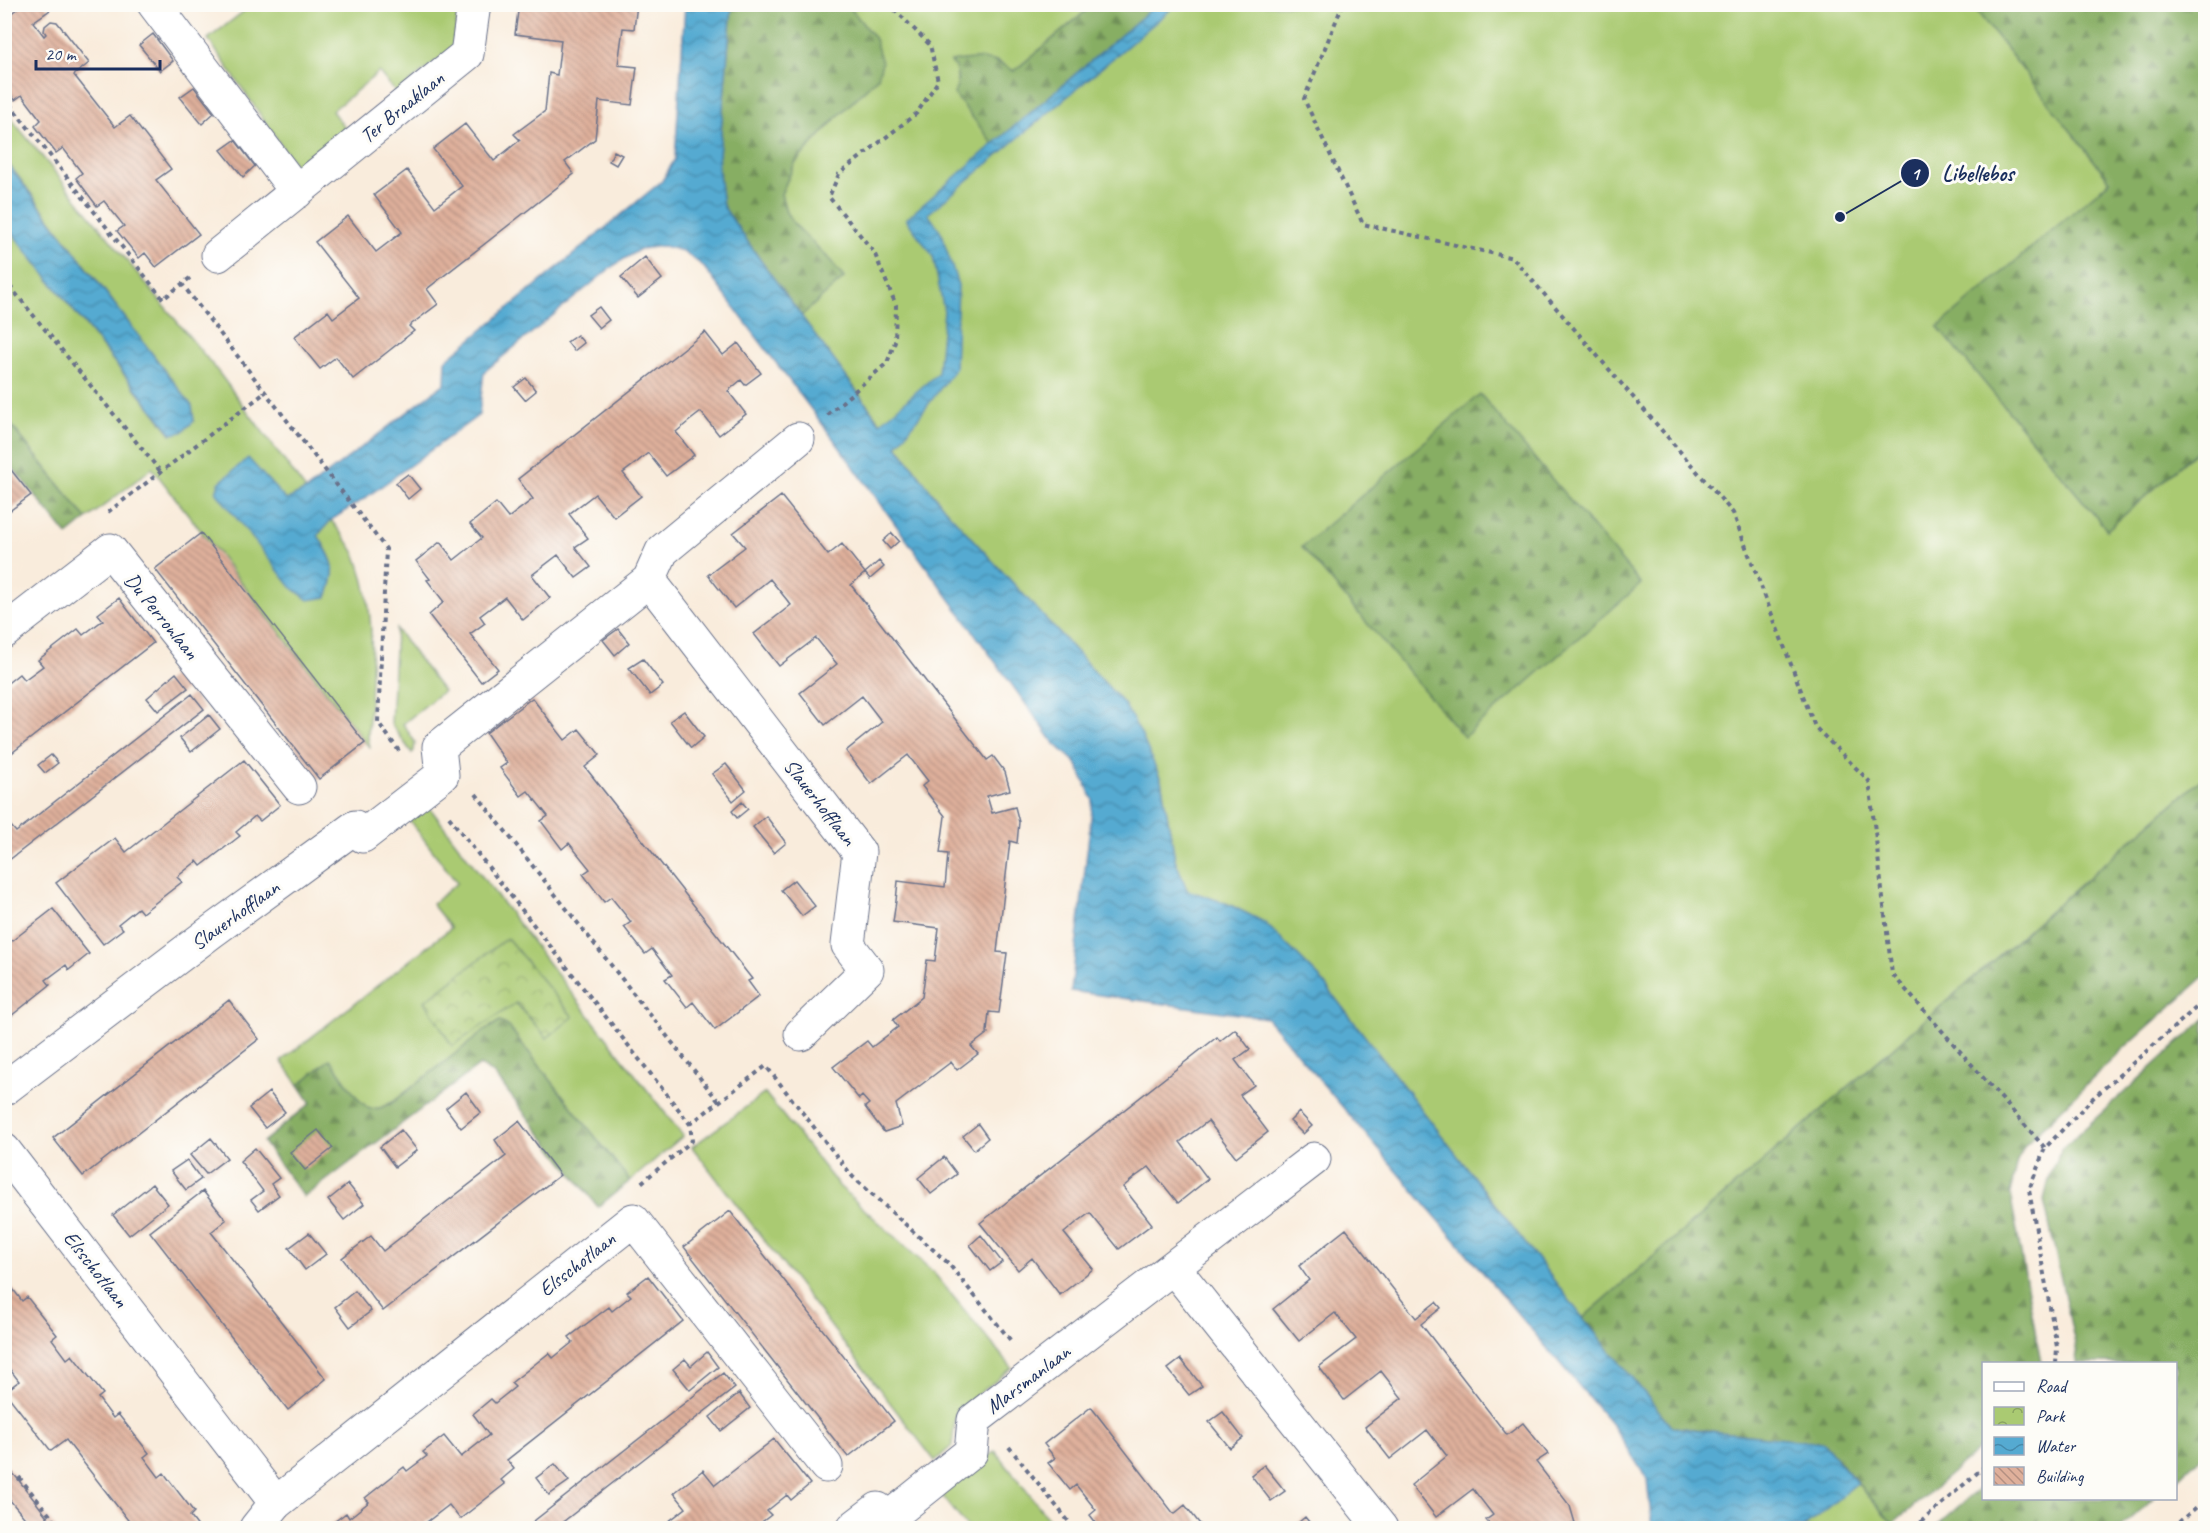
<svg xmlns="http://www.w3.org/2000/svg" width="2210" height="1533" viewBox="0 0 2210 1533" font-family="Caveat,sans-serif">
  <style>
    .grass { fill: #aaca72; stroke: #627c68; stroke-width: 1.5 }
    .forest { fill: url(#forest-firs); stroke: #516e61; stroke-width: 1.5 }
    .park { fill: url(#park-crowns); stroke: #627c68; stroke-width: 1.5 }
    .water { fill: url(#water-waves); stroke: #386c98; stroke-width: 1.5 }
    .building { fill: url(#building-back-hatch) }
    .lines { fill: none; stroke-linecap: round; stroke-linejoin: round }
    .minor-casing { stroke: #69718a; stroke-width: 35 }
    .path { stroke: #69718a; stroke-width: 4; stroke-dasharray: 4.5 4.5; stroke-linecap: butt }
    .minor { stroke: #fff; stroke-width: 33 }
    .labels { text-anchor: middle; stroke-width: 6; stroke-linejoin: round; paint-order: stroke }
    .street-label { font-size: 21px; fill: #1b2f5e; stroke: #fdfcf7 }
    .leader { fill: none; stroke: #1b2f5e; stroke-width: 2 }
    .callout-dot { fill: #1b2f5e; stroke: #fdfcf7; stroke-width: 2 }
    .mark-label { font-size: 18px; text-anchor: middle; font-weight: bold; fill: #fff }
    .callout-label { font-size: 22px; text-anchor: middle; font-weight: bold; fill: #1b2f5e; stroke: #fdfcf7; stroke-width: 6; stroke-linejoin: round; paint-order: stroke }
  </style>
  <defs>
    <pattern id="forest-firs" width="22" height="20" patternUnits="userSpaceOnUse" patternTransform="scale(1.5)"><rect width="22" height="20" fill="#87ae64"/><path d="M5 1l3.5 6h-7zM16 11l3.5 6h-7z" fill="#6e8e56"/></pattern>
    <pattern id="park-crowns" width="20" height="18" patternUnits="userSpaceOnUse" patternTransform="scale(1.5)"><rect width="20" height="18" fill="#aaca72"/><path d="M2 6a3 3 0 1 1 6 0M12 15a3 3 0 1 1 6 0" fill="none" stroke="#8aa461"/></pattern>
    <pattern id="water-waves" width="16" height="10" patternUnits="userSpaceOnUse" patternTransform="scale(1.5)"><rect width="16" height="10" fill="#55aad1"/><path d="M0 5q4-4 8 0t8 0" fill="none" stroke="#468bad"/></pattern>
    <pattern id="building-back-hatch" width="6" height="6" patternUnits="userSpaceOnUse" patternTransform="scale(1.5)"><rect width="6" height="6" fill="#dfb09b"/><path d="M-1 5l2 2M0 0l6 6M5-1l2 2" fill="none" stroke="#b49082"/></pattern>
  </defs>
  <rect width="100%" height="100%" fill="#fdfcf7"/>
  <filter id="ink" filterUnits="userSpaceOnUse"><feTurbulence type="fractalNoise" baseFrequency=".0167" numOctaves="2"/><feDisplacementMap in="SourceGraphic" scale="12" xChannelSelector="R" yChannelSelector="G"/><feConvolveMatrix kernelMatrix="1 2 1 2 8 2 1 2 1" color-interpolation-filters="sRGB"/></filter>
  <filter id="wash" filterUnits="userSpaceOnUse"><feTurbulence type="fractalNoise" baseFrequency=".008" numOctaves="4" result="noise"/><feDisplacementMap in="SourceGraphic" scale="24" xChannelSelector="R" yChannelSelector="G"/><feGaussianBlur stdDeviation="1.35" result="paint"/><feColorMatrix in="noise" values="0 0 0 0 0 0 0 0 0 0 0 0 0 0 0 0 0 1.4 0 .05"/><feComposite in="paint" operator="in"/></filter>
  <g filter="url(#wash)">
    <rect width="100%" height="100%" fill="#f9ecdc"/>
    <path class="grass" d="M241,5H459L453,48L396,93L379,72L332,111L348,132L299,171L208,39L244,11Z
      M848,5H1093L1014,71L997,61L952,62L957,68V87L994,144L1157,5H1972L2110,181L1939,327L2107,530L2205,444V776L1583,1318L1319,977L1264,922L1228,904L1187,890L1175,859L1161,780L1124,704L944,508L801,316L844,278L829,259L794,224L786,212L781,194L795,163L837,117L878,77L875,39Z
      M5,111L219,373L306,490L286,500L327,597C339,566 333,562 318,535L331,520C339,531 352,545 357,558C378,615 371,677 368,737L370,748L152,468L87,519L5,417V224L171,434L194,421L192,406L5,159Z
      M396,629L443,691L403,724L415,742L414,751L412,753L391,724Z
      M423,799L549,964L683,1136L630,1181L509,1027L500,1021L487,1029L393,1102L380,1108L369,1109L358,1099L330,1059L299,1085L281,1061L451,928L432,904L457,883L404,813Z
      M765,1093L839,1186L933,1272L1012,1368L956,1412L952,1446L935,1461L692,1147Z
      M995,1451L1056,1528H968L941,1494Z
      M1857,1483L1893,1524L1888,1528H1803Z"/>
    <path class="forest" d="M732,5H848L875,39L882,63L878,77L837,117L795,163L781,194L786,212L794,224L829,259L844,278L801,316L761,261L723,206L718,166Z
      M1093,5H1157L994,145L954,94C959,83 959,71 951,62C977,57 991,57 1014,71Z
      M1972,5H2205V444L2107,530L1938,327L2110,181Z
      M1480,394L1641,584L1464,737L1302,547Z
      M4,417L87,519L67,535L5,458Z
      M2205,776V976L2124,1048L2025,1145L2017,1161L2010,1193L2041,1363L1984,1364L1983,1446L1893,1524L1823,1443L1672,1427L1583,1318Z
      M2205,1019V1453L2176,1480V1364L2076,1363L2077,1353L2044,1200L2051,1171L2062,1149Z
      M500,1021L509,1027L630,1181L598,1207L494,1074L480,1065L304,1197L263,1142L311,1103L299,1085L330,1059L358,1099L369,1109L380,1108L393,1102L487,1029Z
      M1983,1485L1984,1498L2154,1499L2120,1528H1934Z"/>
    <path class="park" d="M507,938L573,1017L547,1038L516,1003L452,1046L425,1001Z"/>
    <path class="water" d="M685,5H732L718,166L723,206L761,261L880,423L938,373L944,311L933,256L906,219L1156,5H1176L928,214L940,230L958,285L955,369L897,446L944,508L1124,704L1141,734L1161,780L1175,859L1187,890L1228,904L1264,922L1319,977L1583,1318L1672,1427L1823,1443L1857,1483L1803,1528H1652L1647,1479L1614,1427L1267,1018L1071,991L1093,800L1076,763L1054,743L835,441L703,266L683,251L663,246L640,249L613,266L484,372L479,415L364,499L331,520L318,535C333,563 339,565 327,597L308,600L291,587L216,492L219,483L248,458L286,500L306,490L445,383L446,360L662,181L675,159Z
      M4,159L192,406L194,421L182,432L172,434L5,224Z"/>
    <g id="blocks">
      <path class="building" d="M23,4H45L50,10L33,22L44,36L46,34L44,31L45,26L51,21L57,22L89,63L74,75L115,127L130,116L171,169L156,180L199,234L156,267L145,253L139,258L117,231L124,226L104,201L97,206L76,178L82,173L63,148L56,153L35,126L41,120L22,95L15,100L4,87V42L9,39L4,33V19Z
        M519,4H637L634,29L623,28L618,65L637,67L632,105L599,101L595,139L565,162L574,174L427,289L438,304L409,326L414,331L353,379L336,357L320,369L294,337L328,311L333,318L359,298L315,242L348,216L376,252L402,232L374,195L407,170L435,207L462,186L433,149L465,124L494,161L520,140L514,134L545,111L549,73L557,75L561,40L515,34Z
        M153,34L173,61L160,71L139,45Z
        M194,87L214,113L202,124L180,97Z
        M235,140L255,166L243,177L221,150Z
        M614,151L622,155L616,165L609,161Z
        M645,257L662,279L638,298L621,277Z
        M599,307L609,320L599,328L588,315Z
        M705,332L723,355L738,343L761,373L745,385L741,380L728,391L746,414L719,435L701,412L688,422L676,432L694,455L666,476L648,453L636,463L623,473L641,496L614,517L595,494L569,514L588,538L575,547L591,567L576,578L558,555L532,575L550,598L523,620L505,597L480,616L485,623L470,634L498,669L481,682L429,615L444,602L427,580L430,579L416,561L440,542L454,560L482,538L470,524L496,503L508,518L533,499L518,479Z
        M577,335L584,343L574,351L567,342Z
        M526,378L536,391L525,400L514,387Z
        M4,461L31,495L4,515Z
        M408,474L420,489L408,499L396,483Z
        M781,496L828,555L842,544L865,573L879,561L884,567L870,579L865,573L851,585L987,760L993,756L1005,772L1010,790L987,796L992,813L1015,807L1019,822L1017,843L1010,841L997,952L1007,953L999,1013L989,1012L987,1032L988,1033L971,1046L978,1054L957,1070L951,1062L896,1104L902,1126L884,1132L865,1107L869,1104L862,1096L859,1099L833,1067L867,1041L872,1047L898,1027L893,1020L922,997L927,960L935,961L939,928L893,922L896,901L898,881L945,887L948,854L940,853L945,816L922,786L928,781L908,755L871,784L846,751L882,722L862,696L825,725L800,693L837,664L816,638L779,666L754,634L791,605L770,579L734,608L708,575L745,547L733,533Z
        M201,533L365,743L319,779L155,569Z
        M892,533L899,541L890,549L883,541Z
        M119,598L153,643L4,759V686L19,674L24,680L43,666L38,660L78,629L83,635L103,620L98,614Z
        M618,629L629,643L615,655L603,640Z
        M643,659L663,685L650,695L629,668Z
        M176,673L188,688L158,711L147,698Z
        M192,694L204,709L4,864V818L16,832Z
        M532,698L565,740L579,729L600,755L585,767L752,979L748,981L759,996L715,1030L693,1002L687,1007L665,979L672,975L652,949L645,954L624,927L631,922L611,897L604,902L583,874L590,869L569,843L562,849L541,821L548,816L528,791L521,796L500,768L507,763L486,733Z
        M684,711L704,737L691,748L670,721Z
        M209,715L220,729L191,752L180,738Z
        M51,755L58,763L45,773L38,765Z
        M244,760L280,805L260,821L255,816L236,832L240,836L201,866L197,861L177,877L182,882L142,913L138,908L118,924L123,929L103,944L56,883L115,838L126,852Z
        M726,764L746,790L733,801L712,774Z
        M742,802L748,809L737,818L732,811Z
        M766,816L786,843L774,853L753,827Z
        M794,880L815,906L802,916L781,890Z
        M53,909L89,954L69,970L66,965L46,980L50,985L11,1016L7,1011L4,1013V947Z
        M229,1000L259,1039L83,1176L53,1138Z
        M1235,1029L1250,1049L1235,1060L1254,1085L1240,1095L1268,1132L1236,1157L1208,1121L1180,1142L1208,1179L1178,1203L1149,1167L1135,1177L1123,1187L1152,1224L1119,1249L1090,1213L1076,1223L1064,1233L1093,1269L1060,1295L1032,1258L1018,1270L980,1223L1217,1037L1220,1041Z
        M269,1092L285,1112L265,1128L249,1108Z
        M466,1092L481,1112L461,1128L446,1108Z
        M1299,1112L1312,1126L1303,1134L1290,1121Z
        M519,1121L560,1175L383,1311L342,1258L371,1236L383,1251L506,1156L495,1140Z
        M978,1124L988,1138L974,1150L963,1136Z
        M318,1130L333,1148L305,1170L290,1152Z
        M401,1130L417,1150L395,1167L380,1147Z
        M211,1138L227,1158L206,1174L190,1155Z
        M255,1148L279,1178L271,1184L279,1195L259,1210L251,1200L263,1191L240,1161Z
        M944,1157L957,1174L931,1194L918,1178Z
        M187,1160L201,1179L186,1190L171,1171Z
        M152,1184L168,1204L129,1235L113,1215Z
        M348,1184L364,1204L344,1220L328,1200Z
        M203,1191L226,1220L211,1232L326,1379L288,1410L150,1232Z
        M730,1211L894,1421L848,1457L684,1247Z
        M1346,1229L1416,1318L1436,1302L1441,1308L1421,1324L1507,1435L1523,1423L1548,1454L1536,1462L1570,1506L1575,1523L1558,1528H1493L1486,1520L1493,1515L1473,1489L1436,1517L1411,1485L1447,1456L1427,1430L1390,1459L1365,1427L1402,1398L1381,1371L1344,1400L1319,1367L1356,1339L1335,1313L1299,1341L1273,1309L1309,1280L1299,1266Z
        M309,1233L326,1254L305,1270L289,1248Z
        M981,1235L1002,1262L990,1271L970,1245Z
        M4,1268L11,1276L6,1280L22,1301L27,1297L57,1335L52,1339L67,1359L72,1355L103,1394L98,1398L113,1418L118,1414L149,1453L144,1457L159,1477L164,1473L179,1493L194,1512L190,1516L199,1528H134L66,1440L51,1451L5,1392L19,1381L4,1362Z
        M648,1276L683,1321L507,1460L514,1469L501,1480L505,1484L460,1519L449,1505L419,1528H326L346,1513L349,1518L369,1502L365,1498L404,1467L407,1471L427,1456L423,1452L444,1436L461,1457L489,1435L473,1414L491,1399L495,1403L515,1387L511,1383L549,1353L553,1358L573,1342L569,1337L609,1307L612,1311L631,1296L627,1292Z
        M355,1291L371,1311L350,1327L335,1307Z
        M707,1352L718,1367L690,1390L673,1369L685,1359L691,1366Z
        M1181,1359L1202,1386L1189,1395L1168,1369Z
        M723,1373L735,1388L691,1422L555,1528H525Z
        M739,1393L750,1408L721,1431L710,1417Z
        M1091,1407L1174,1514L1185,1505L1203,1528H1100L1090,1515L1096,1510L1076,1485L1070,1490L1048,1463L1055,1458L1044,1444Z
        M1223,1412L1243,1438L1230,1448L1209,1422Z
        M774,1439L810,1484L791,1500L787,1495L767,1511L771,1515L754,1528H660L686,1508L674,1493L703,1470L715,1485Z
        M4,1463L17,1478L56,1528H33L4,1493Z
        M555,1464L569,1481L549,1495L536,1478Z
        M1264,1465L1285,1491L1271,1501L1251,1475Z
        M1305,1517L1314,1528H1292Z"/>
    </g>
  </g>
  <g filter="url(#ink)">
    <use href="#blocks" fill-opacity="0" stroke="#69718a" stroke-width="1.5"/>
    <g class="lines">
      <g class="minor-casing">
        <path id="minor" d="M154,4L297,192
          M218,255L467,54L474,4
          M649,580L859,852L848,945L867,970L801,1034
          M4,632L110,550L299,787
          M4,1089L211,932L355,827L363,836L442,775L439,747L649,580L662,551L798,439
          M4,1150L276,1503
          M1174,1268L1381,1528
          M256,1528L276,1503L633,1220L826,1466
          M853,1528L878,1509L886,1520L971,1452L974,1420L1314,1159"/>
      </g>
      <path class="path" d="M1343,4L1304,99L1363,224L1513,258L1733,513L1815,727L1869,781L1892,974L2045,1148
        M4,97L163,299L182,284
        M190,278L182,284L386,549L378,722L399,751
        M4,279L160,471
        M827,415L887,363L895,342L896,305L874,252L829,197L839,174L917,113L938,81L930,45L889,4
        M108,512L266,392
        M476,794L719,1102
        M449,817L690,1124L692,1141L641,1183
        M690,1124L766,1066L853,1177L948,1263L1012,1342
        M2056,1364L2057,1347L2029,1190L2045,1148L2093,1098L2206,999
        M1009,1447L1074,1528
        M19,1477L60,1528
        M1914,1528L1984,1467
        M2172,1528L2206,1499"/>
      <use href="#minor" class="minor"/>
    </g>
  </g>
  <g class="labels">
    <g class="street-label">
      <text transform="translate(402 107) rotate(-39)" y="7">Ter Braaklaan</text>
      <text transform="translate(162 616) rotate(51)" y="7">Du Perronlaan</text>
      <text transform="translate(820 802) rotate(52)" y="7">Slauerhofflaan</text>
      <text transform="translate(235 915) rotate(-36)" y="7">Slauerhofflaan</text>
      <text transform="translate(577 1264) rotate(-38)" y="7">Elsschotlaan</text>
      <text transform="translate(96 1269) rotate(52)" y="7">Elsschotlaan</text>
      <text transform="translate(1028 1379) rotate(-37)" y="7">Marsmanlaan</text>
    </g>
  </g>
  <path class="leader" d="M1840 217L1915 173"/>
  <g class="callout-dot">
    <circle cx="1840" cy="217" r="6"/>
    <circle cx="1915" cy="173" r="15"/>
  </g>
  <g class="mark-label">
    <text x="1915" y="180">1</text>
  </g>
  <g class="callout-label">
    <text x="1978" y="181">Libellebos</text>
  </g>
  <rect width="2210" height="1533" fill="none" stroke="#fdfcf7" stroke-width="24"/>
  <rect x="1982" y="1362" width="195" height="138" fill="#fdfcf7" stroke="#a3aaba" stroke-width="1.5"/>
  <rect x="1994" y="1382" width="30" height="9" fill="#ffffff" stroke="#a3aaba" stroke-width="1.5"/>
  <text x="2036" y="1392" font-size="18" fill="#1b2f5e">Road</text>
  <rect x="1994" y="1407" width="30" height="18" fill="url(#park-crowns)" stroke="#a3aaba" stroke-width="1.5"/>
  <text x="2036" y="1422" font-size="18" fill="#1b2f5e">Park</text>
  <rect x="1994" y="1437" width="30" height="18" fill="url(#water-waves)" stroke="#a3aaba" stroke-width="1.5"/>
  <text x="2036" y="1452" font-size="18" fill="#1b2f5e">Water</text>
  <rect x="1994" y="1467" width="30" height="18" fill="url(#building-back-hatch)" stroke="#a3aaba" stroke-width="1.5"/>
  <text x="2036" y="1482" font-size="18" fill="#1b2f5e">Building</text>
  <path d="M36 60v9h124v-9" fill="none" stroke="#1b2f5e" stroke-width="3"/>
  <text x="45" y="60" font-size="18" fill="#1b2f5e" stroke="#fdfcf7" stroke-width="4.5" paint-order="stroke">20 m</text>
</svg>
